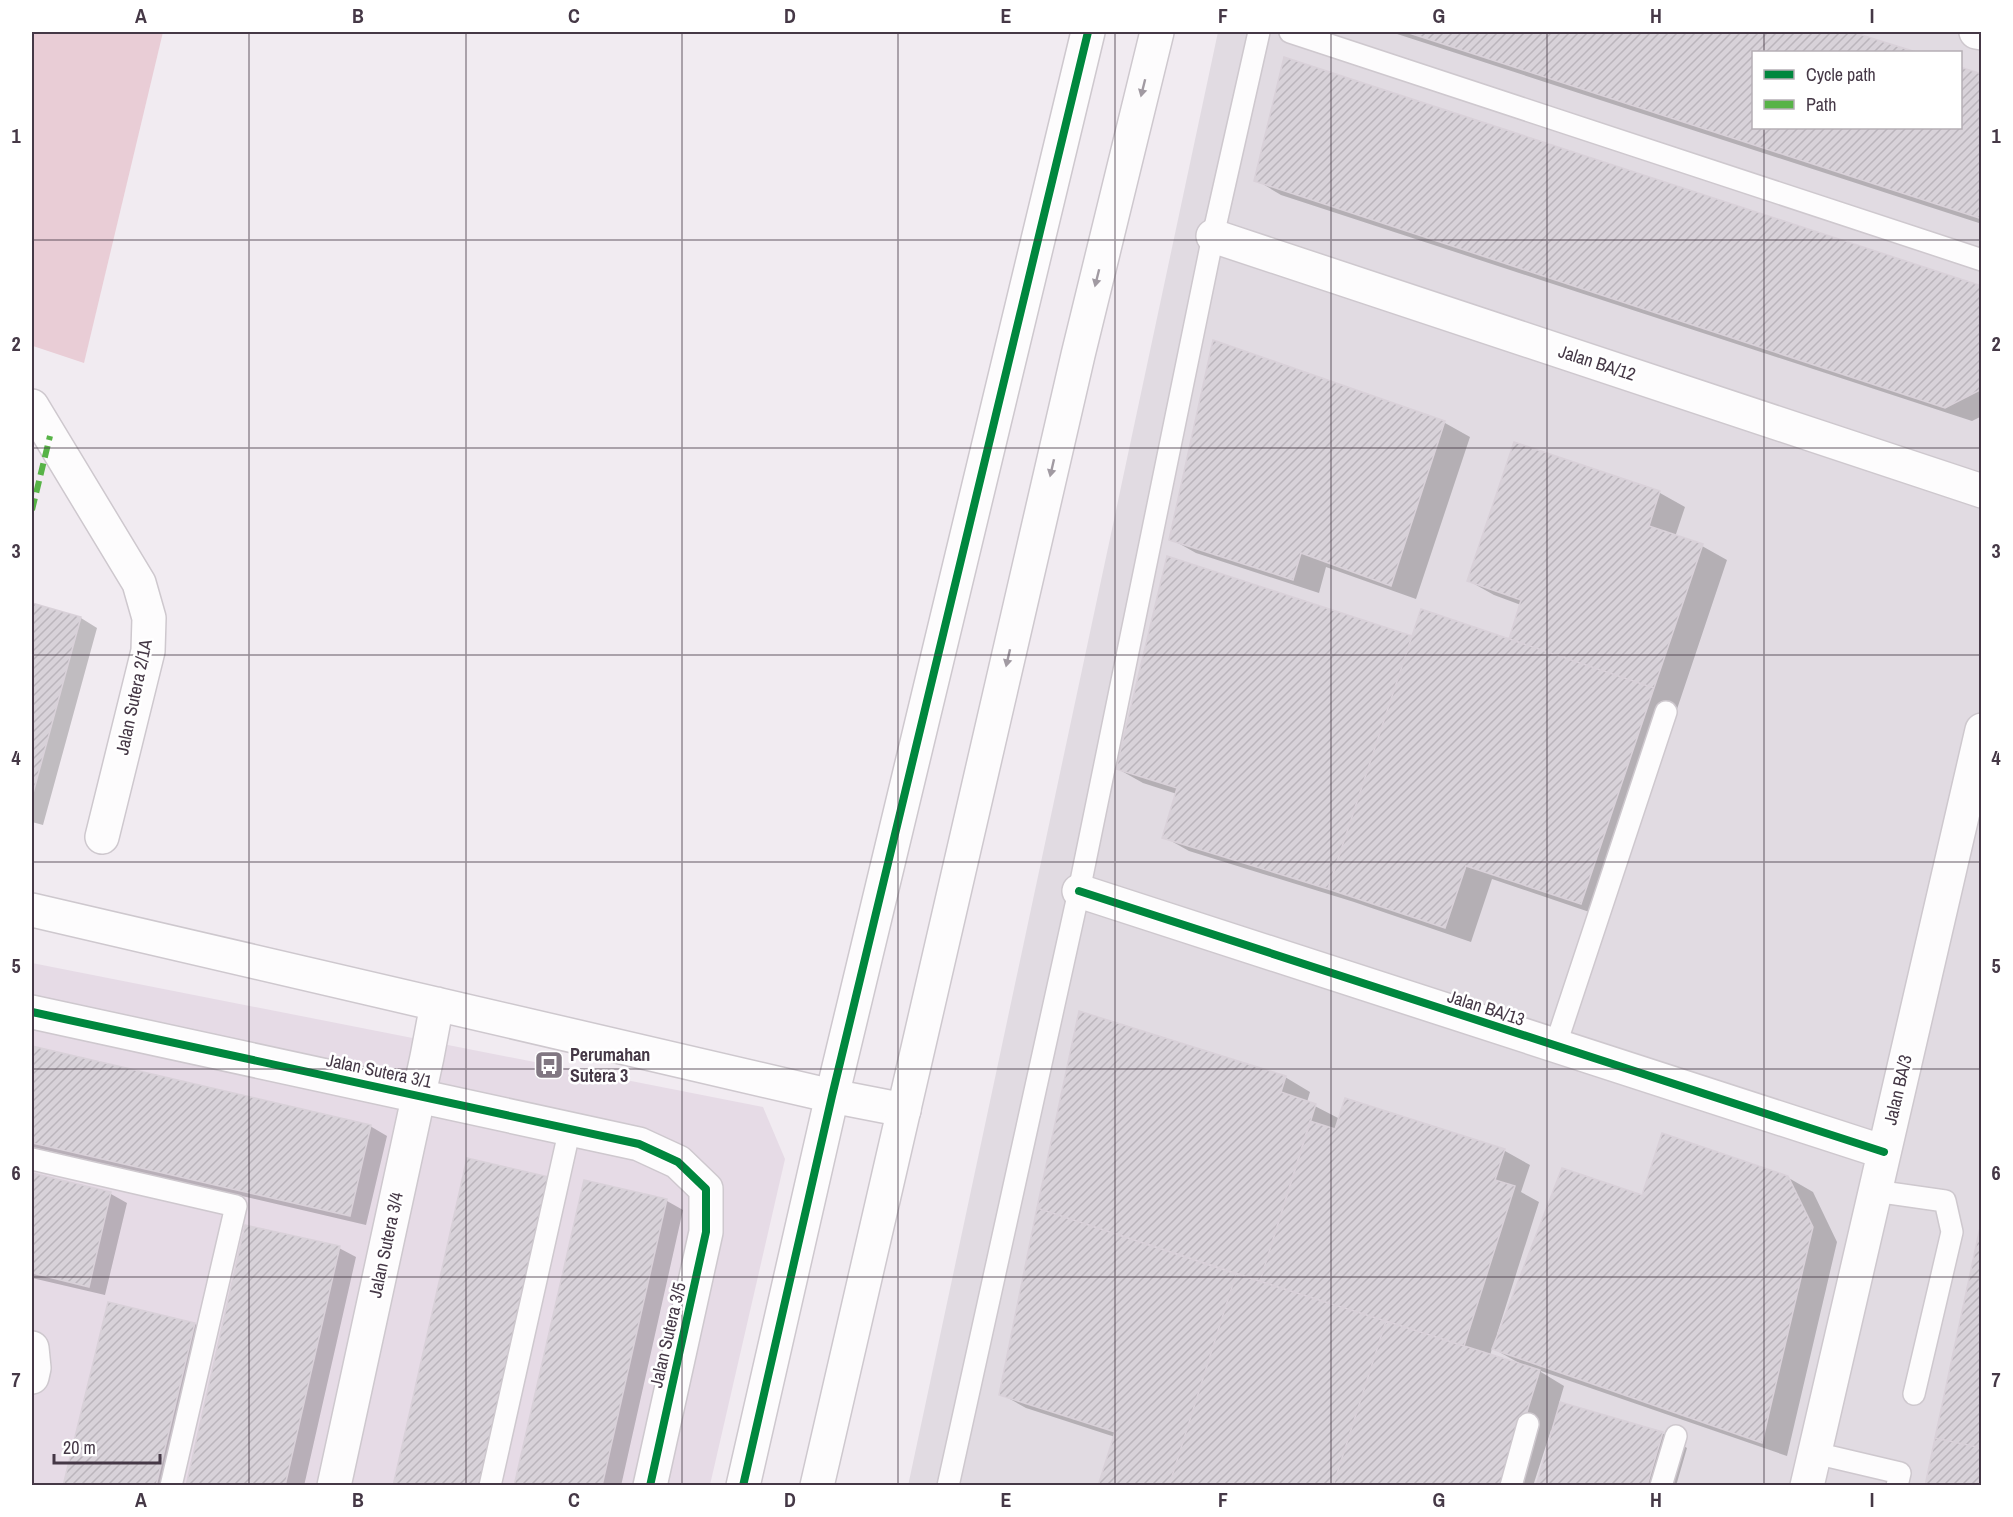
<svg xmlns="http://www.w3.org/2000/svg" width="2013" height="1517" viewBox="0 0 2013 1517" font-family="'Archivo Narrow',sans-serif">
  <style>
    .residential { fill: #e6dbe6 }
    .industrial { fill: #e1dbe2; fill-rule: evenodd }
    .park { fill: #e9cdd6 }
    .shadow { fill: #0003; fill-rule: evenodd }
    .building { fill: url(#building-hatch); stroke: #d9d1d9; stroke-width: 1.5 }
    .lines { fill: none; stroke-linecap: round; stroke-linejoin: round }
    .service-casing { stroke: #cec8ce; stroke-width: 24 }
    .minor-casing { stroke: #cec8ce; stroke-width: 36 }
    .tertiary-casing { stroke: #cec8ce; stroke-width: 36 }
    .service { stroke: #fdfcfd; stroke-width: 21 }
    .minor { stroke: #fdfcfd; stroke-width: 33 }
    .tertiary { stroke: #fdfcfd; stroke-width: 33 }
    .quiet { stroke: #57b347; stroke-width: 6; stroke-dasharray: 12 6; stroke-linecap: butt }
    .cycleway-casing { stroke: #fff; stroke-width: 11 }
    .cycleway { stroke: #00873e; stroke-width: 8 }
    .oneway { fill: #a19aa2 }
    .grid { fill: none; stroke: #453846; stroke-width: 1.5; stroke-opacity: 0.55 }
    .labels { text-anchor: middle; stroke-width: 5; stroke-linejoin: round; paint-order: stroke }
    .street-label { font-size: 18px; fill: #453846; stroke: #fff }
    .poi-label { font-size: 18px; font-weight: bold; fill: #453846; stroke: #fff; text-anchor: start }
    .neatline { fill: none; stroke: #453846; stroke-width: 2 }
    .grid-label { font-size: 20px; text-anchor: middle; font-weight: bold; fill: #453846 }
  </style>
  <defs>
    <pattern id="building-hatch" width="6" height="6" patternUnits="userSpaceOnUse" patternTransform="scale(1.5)"><rect width="6" height="6" fill="#d8d2d9"/><path d="M-1 1l2-2M0 6l6-6M5 7l2-2" fill="none" stroke="#bbb5bc"/></pattern>
  </defs>
  <rect width="100%" height="100%" fill="#f1ebf1"/>
  <path class="residential" d="M32,963L763,1107L785,1159L710,1485H32Z"/>
  <path class="industrial" d="M1218,32H1981V1485L908,1486ZM1754,52H1960V128H1754Z"/>
  <path class="park" d="M32,32H163L84,363L33,346L32,343Z"/>
  <path class="shadow" d="M1391,32H1847L1911,52H1754V128H1960L1982,75V224Z
    M1256,180L1982,288V416L1972,421L1281,195Z
    M1214,342L1445,423L1470,437L1416,599L1326,567L1319,593L1196,553L1171,539Z
    M1515,444L1660,493L1685,507L1675,537L1702,546L1727,560L1607,918L1492,879L1471,942L1354,902L1189,851L1164,837L1177,794L1143,783L1118,769L1168,558L1413,638L1510,641L1521,605L1494,595L1469,581Z
    M32,489L35,491L32,504Z
    M33,605L81,618L97,628L43,825L32,822V612Z
    M1080,1013L1285,1077L1310,1092L1307,1102L1340,1119L1346,1100L1505,1151L1530,1165L1521,1192L1539,1202L1497,1334L1499,1335L1643,1197L1787,1177L1813,1192L1837,1242L1787,1456L1541,1371V1372L1564,1386L1559,1403L1662,1433L1687,1448L1676,1486H1537L1553,1431L1551,1430L1533,1486H1100L1115,1437L1026,1408L1001,1394ZM1492,1348L1521,1364L1490,1356Z
    M32,1048L370,1126L387,1136L366,1225L32,1147Z
    M32,1174L111,1194L127,1203L105,1295L32,1278Z
    M585,1182L667,1201L683,1210L621,1486H516Z
    M339,1248L356,1257L304,1486H188Z
    M195,1324L211,1334L175,1486H65Z"/>
  <path class="building" d="M1406,32H1852L1916,52H1754V128H1960V67L1982,74V219Z
    M1284,57L1982,286L1980,390L1945,408L1254,181Z
    M1213,340L1445,421L1391,586L1301,553L1293,580L1169,540Z
    M1514,442L1660,491L1649,526L1703,544L1654,688L1509,639L1521,600L1467,581Z
    M1167,556L1412,636L1328,889L1162,838L1177,788L1116,769Z
    M32,603L81,617L32,797Z
    M1421,609L1654,688L1581,904L1466,866L1445,928L1328,889Z
    M1079,1011L1286,1076L1281,1092L1316,1104L1260,1281L1037,1208Z
    M32,1046L371,1125L350,1216L32,1143Z
    M1345,1098L1505,1149L1495,1180L1515,1186L1464,1346L1260,1281L1310,1121L1335,1129Z
    M1662,1133L1788,1176L1813,1227L1762,1443L1492,1349L1562,1168L1642,1195Z
    M467,1158L549,1177L479,1486H393Z
    M32,1173L111,1192L89,1287L32,1273Z
    M584,1180L667,1199L602,1486H514Z
    M1037,1208L1236,1274L1169,1486H1098L1115,1432L999,1395Z
    M1982,1218V1448L1935,1438Z
    M245,1225L340,1246L285,1486H186Z
    M1236,1274L1386,1321L1333,1486H1169Z
    M108,1302L195,1323L156,1486H63Z
    M1386,1321L1540,1370L1504,1486H1333Z
    M1560,1402L1663,1432L1647,1486H1536Z
    M1935,1438L1982,1448V1486H1925Z"/>
  <g class="lines">
    <g class="service-casing">
      <path id="service" d="M1290,32L1982,260
        M1555,1047L1666,712
        M32,1159L236,1206L171,1486
        M1875,1191L1945,1201L1952,1232L1914,1394
        M1815,1453L1900,1473L1897,1486
        M490,1486L570,1128
        M948,1486L1079,891L1213,236L1259,32
        M1511,1486L1528,1424
        M1661,1486L1676,1436"/>
    </g>
    <g class="minor-casing">
      <path id="minor" d="M1976,32L1982,33
        M1213,236L1982,491
        M32,406L139,583L149,618L148,651L102,837
        M1079,891L1884,1152
        M32,910L832,1096L904,1110
        M32,1012L639,1144L678,1162L706,1189V1232L650,1486
        M32,1348L34,1368L32,1377
        M334,1486L427,1057L437,1004
        M1807,1486L1982,730"/>
    </g>
    <g class="tertiary-casing">
      <path id="tertiary" d="M743,1486L832,1096L1088,32
        M817,1486L1078,355L1157,32"/>
    </g>
    <use href="#service" class="service"/>
    <use href="#minor" class="minor"/>
    <use href="#tertiary" class="tertiary"/>
    <path class="quiet" d="M32,510L50,436"/>
    <g class="cycleway-casing">
      <path id="cycleway" d="M1079,891L1884,1152
        M32,1012L639,1144L678,1162L706,1189V1232L650,1486
        M743,1486L832,1096L1088,32"/>
    </g>
    <use href="#cycleway" class="cycleway"/>
  </g>
  <defs><path id="oneway-solid" d="M-6-.8H1V-3.2L6.5 0L1 3.2V.8H-6Z" transform="scale(1.5)"/></defs>
  <g class="oneway">
    <use href="#oneway-solid" transform="translate(1143 88) rotate(104)"/>
    <use href="#oneway-solid" transform="translate(1097 278) rotate(104)"/>
    <use href="#oneway-solid" transform="translate(1052 468) rotate(103)"/>
    <use href="#oneway-solid" transform="translate(1008 658) rotate(103)"/>
  </g>
  <path class="grid" d="M249,32V1486M466,32V1486M682,32V1486M898,32V1486M1115,32V1486M1331,32V1486M1547,32V1486M1764,32V52M1764,128V1486M32,240H1982M32,448H1982M32,655H1982M32,862H1982M32,1069H1982M32,1277H1982"/>
  <defs>
    <g id="bus-square" transform="scale(1.5)"><rect x="-9" y="-9" width="18" height="18" rx="4" fill="#817782" stroke="#fff"/><path d="M-5-6H5V4H4V6H2V4H-2V6H-4V4H-5ZM-3.5-4V0h7V-4ZM-3.5 1.2v1.5H-2V1.2ZM2 1.2v1.5H3.5V1.2Z" fill="#fff"/></g>
  </defs>
  <g fill-rule="evenodd">
    <use href="#bus-square" x="549" y="1065"/>
  </g>
  <g class="labels">
    <g class="street-label">
      <text transform="translate(1597 363) rotate(18)" y="6">Jalan BA/12</text>
      <text transform="translate(134 697) rotate(-78)" y="6">Jalan Sutera 2/1A</text>
      <text transform="translate(1486 1008) rotate(18)" y="6">Jalan BA/13</text>
      <text transform="translate(379 1071) rotate(12)" y="6">Jalan Sutera 3/1</text>
      <text transform="translate(1898 1090) rotate(-77)" y="6">Jalan BA/3</text>
      <text transform="translate(386 1245) rotate(-78)" y="6">Jalan Sutera 3/4</text>
      <text transform="translate(668 1335) rotate(-77)" y="6">Jalan Sutera 3/5</text>
    </g>
    <g class="poi-label">
      <text x="570" y="1061">Perumahan<tspan x="570" dy="21">Sutera 3</tspan></text>
    </g>
  </g>
  <rect width="2013" height="1517" fill="none" stroke="#ffffff" stroke-width="66"/>
  <rect x="1752" y="51" width="210" height="78" fill="#ffffff" stroke="#b5afb5" stroke-width="1.5"/>
  <rect x="1764" y="70" width="30" height="9" fill="#00873e" stroke="#b5afb5" stroke-width="1.5"/>
  <text x="1806" y="81" font-size="18" fill="#453846">Cycle path</text>
  <rect x="1764" y="100" width="30" height="9" fill="#57b347" stroke="#b5afb5" stroke-width="1.5"/>
  <text x="1806" y="111" font-size="18" fill="#453846">Path</text>
  <path d="M54 1454v9h106v-9" fill="none" stroke="#453846" stroke-width="3"/>
  <text x="63" y="1454" font-size="18" fill="#453846" stroke="#ffffff" stroke-width="4.5" paint-order="stroke">20 m</text>
  <rect x="33" y="33" width="1947" height="1451" class="neatline"/>
  <g class="grid-label">
    <text x="141" y="23">A</text>
    <text x="358" y="23">B</text>
    <text x="574" y="23">C</text>
    <text x="790" y="23">D</text>
    <text x="1006" y="23">E</text>
    <text x="1223" y="23">F</text>
    <text x="1439" y="23">G</text>
    <text x="1656" y="23">H</text>
    <text x="1872" y="23">I</text>
    <text x="16" y="143">1</text>
    <text x="1996" y="143">1</text>
    <text x="16" y="351">2</text>
    <text x="1996" y="351">2</text>
    <text x="16" y="558">3</text>
    <text x="1996" y="558">3</text>
    <text x="16" y="765">4</text>
    <text x="1996" y="765">4</text>
    <text x="16" y="973">5</text>
    <text x="1996" y="973">5</text>
    <text x="16" y="1180">6</text>
    <text x="1996" y="1180">6</text>
    <text x="16" y="1387">7</text>
    <text x="1996" y="1387">7</text>
    <text x="141" y="1507">A</text>
    <text x="358" y="1507">B</text>
    <text x="574" y="1507">C</text>
    <text x="790" y="1507">D</text>
    <text x="1006" y="1507">E</text>
    <text x="1223" y="1507">F</text>
    <text x="1439" y="1507">G</text>
    <text x="1656" y="1507">H</text>
    <text x="1872" y="1507">I</text>
  </g>
</svg>
